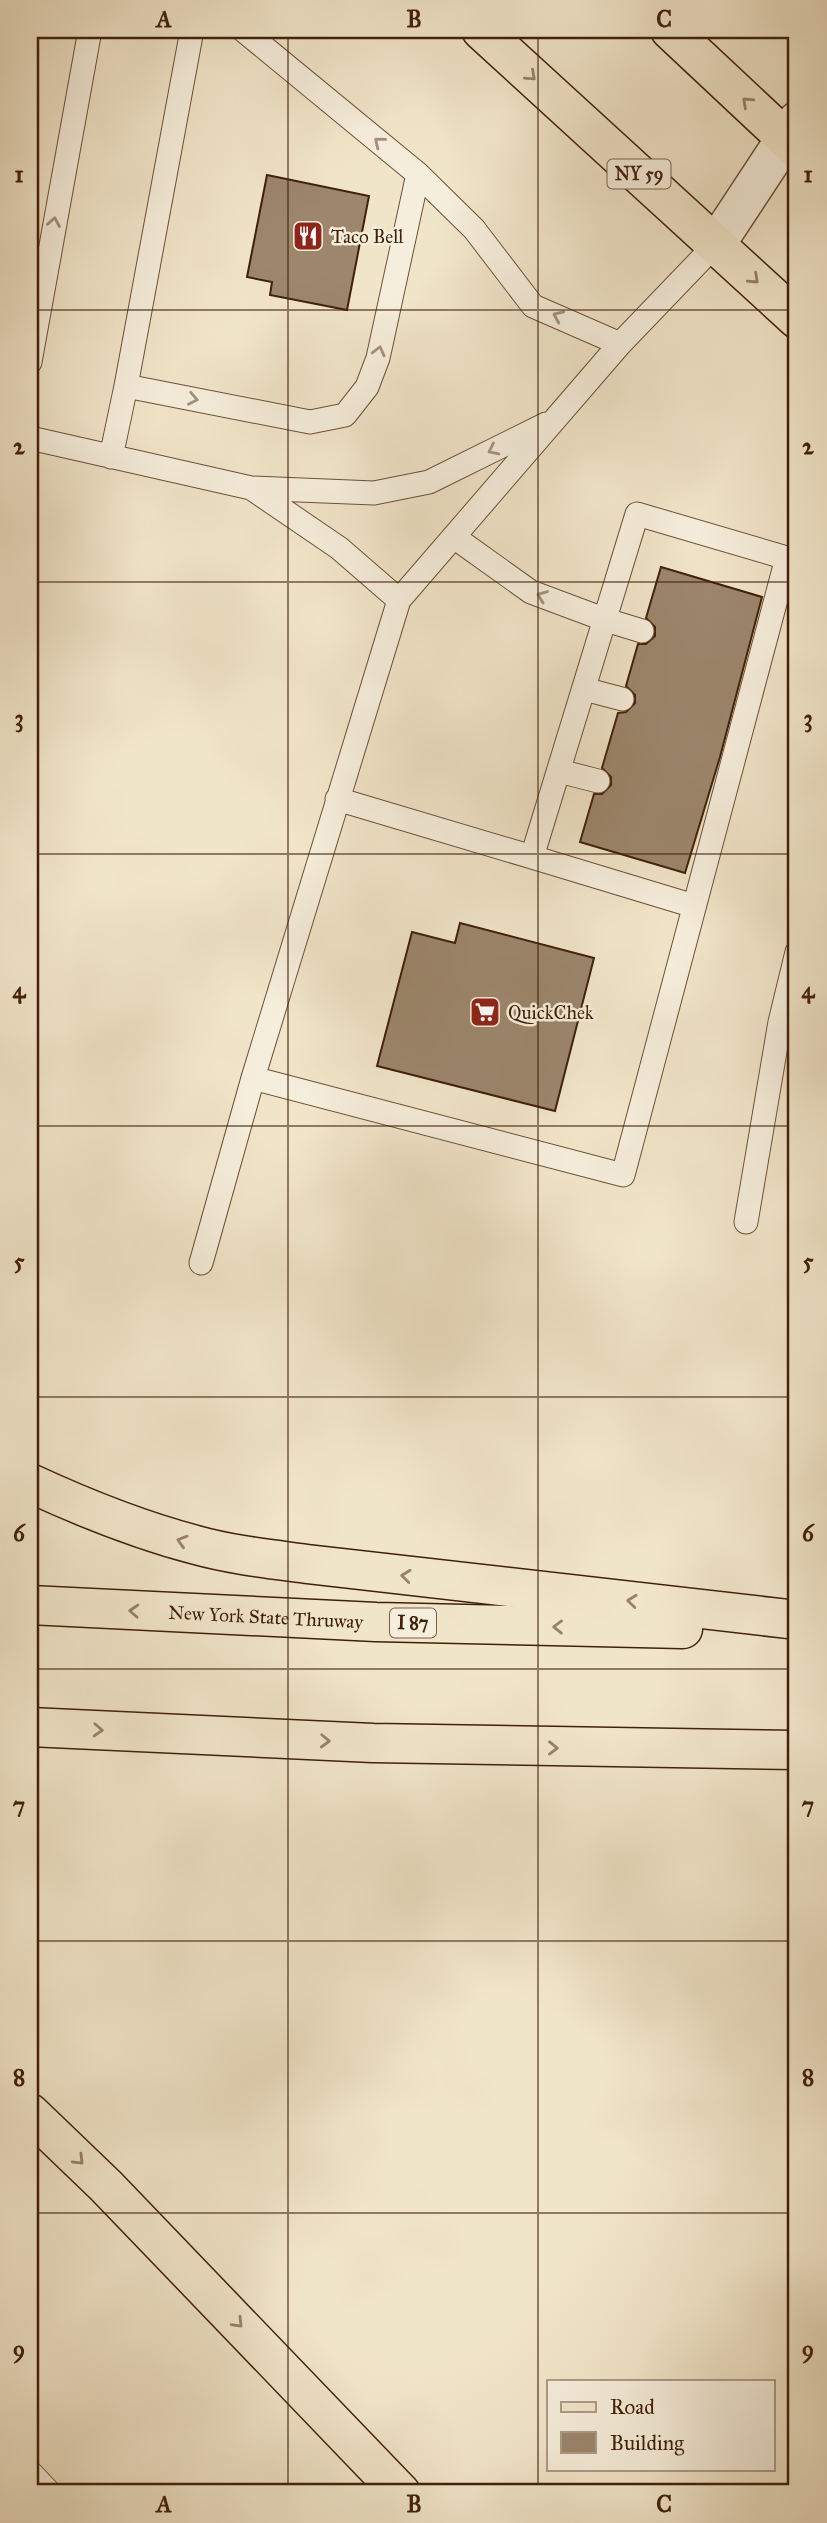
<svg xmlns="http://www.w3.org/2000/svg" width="827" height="2523" viewBox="0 0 827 2523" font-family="'IM FELL Great Primer',serif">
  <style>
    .building { fill: #9c866c; stroke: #402008; stroke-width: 2 }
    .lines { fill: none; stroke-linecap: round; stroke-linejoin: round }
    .service-casing { stroke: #6c5138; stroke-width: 25 }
    .tertiary-casing { stroke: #6c5138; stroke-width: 41 }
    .primary-casing { stroke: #402008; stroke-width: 41 }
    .motorway-casing { stroke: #402008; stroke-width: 41 }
    .service { stroke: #f6eedc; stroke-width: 23 }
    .tertiary { stroke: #f6eedc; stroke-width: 38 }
    .primary { stroke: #f1e5c9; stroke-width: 38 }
    .motorway { stroke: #f1e5c9; stroke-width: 38 }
    .oneway { stroke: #988268 }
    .oneway2 { stroke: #a4917d }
    .grid { fill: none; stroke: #402008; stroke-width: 2; stroke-opacity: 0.55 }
    .labels { text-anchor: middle; stroke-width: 5; stroke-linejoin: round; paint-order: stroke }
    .shield { fill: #f6eedc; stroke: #775e48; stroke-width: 2 }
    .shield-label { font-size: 18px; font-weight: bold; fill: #402008 }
    .poi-label { font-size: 19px; fill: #402008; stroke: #f6eedc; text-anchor: start }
    .street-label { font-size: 19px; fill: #402008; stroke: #f6eedc }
    .neatline { fill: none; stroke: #402008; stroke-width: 2.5 }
    .grid-label { font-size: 23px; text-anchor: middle; font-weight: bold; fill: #402008 }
  </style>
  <rect width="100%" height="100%" fill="#f1e5c9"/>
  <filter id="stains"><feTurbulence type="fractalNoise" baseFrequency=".00286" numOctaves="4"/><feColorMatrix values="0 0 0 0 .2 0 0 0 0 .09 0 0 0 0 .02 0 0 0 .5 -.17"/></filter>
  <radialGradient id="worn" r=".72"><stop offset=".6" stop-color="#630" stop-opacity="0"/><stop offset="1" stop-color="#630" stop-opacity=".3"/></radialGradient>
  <path class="building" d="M267,175L369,196L347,310L270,295L272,282L247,277Z
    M661,567L762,597L720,757L685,873L580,842L594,794H602L611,785V777L602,768L618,713L626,712L635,703V695L626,686L638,644H646L655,636V627L646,618Z
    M460,923L594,958L555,1111L377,1066L412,932L455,943Z"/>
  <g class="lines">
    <g class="service-casing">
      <path id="service" d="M243,30L418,174L474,229L533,306L620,344
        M716,244L620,344L399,600L253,1078L623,1175L787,558
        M30,362L90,30
        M126,386L310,422L345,415L367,387L378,358L418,174
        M30,438L251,488L339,548L399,600
        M111,457L126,386L192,30
        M251,488L374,493L429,482L546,424
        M454,537L531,592L606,620L642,631
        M584,689L622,699
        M559,771L598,781
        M337,799L532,857L637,514L797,561
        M532,857L694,906
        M746,1222L780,1022L797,952
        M201,1263L253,1078
        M30,2472L50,2493"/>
    </g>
    <g class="tertiary-casing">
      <path id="tertiary" d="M716,244L797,121"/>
    </g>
    <g class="primary-casing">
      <path id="primary" d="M481,30L797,319
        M670,30L797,149"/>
    </g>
    <g class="motorway-casing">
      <g id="motorway">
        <path d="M30,1483C84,1508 139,1530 196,1545C232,1555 270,1559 307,1564L797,1620"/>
        <path id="s1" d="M30,1605L376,1622L683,1629"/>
        <path d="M30,1727L373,1743L797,1750"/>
        <path d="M30,2113L106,2186L401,2493"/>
      </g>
    </g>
    <use href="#service" class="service"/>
    <use href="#tertiary" class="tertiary"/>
    <use href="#primary" class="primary"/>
    <use href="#motorway" class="motorway"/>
  </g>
  <defs><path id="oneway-chevron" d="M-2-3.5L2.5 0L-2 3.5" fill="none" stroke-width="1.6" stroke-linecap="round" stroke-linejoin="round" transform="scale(1.75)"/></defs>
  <g class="oneway">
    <use href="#oneway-chevron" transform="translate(531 76) rotate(42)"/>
    <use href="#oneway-chevron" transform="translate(747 102) rotate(-137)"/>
    <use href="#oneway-chevron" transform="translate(754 279) rotate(43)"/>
    <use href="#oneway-chevron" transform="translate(182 1541) rotate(-163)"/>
    <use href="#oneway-chevron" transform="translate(406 1576) rotate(-174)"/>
    <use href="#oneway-chevron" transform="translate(632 1601) rotate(-174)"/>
    <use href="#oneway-chevron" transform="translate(134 1611) rotate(-177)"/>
    <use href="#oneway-chevron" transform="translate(558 1627) rotate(-179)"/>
    <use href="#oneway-chevron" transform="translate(98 1730) rotate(3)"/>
    <use href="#oneway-chevron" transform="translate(325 1741) rotate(2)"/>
    <use href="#oneway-chevron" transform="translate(553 1748) rotate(1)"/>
    <use href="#oneway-chevron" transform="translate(79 2160) rotate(45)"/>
    <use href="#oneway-chevron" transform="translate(238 2323) rotate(46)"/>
  </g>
  <g class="oneway2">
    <use href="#oneway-chevron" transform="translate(379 142) rotate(-141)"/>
    <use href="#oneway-chevron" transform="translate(54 222) rotate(-80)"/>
    <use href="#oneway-chevron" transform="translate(558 316) rotate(-156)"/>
    <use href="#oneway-chevron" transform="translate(379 351) rotate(-76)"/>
    <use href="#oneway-chevron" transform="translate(193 399) rotate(11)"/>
    <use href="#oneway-chevron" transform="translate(493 450) rotate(154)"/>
    <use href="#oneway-chevron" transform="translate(542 596) rotate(-159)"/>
  </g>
  <path class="grid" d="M288,30V2493M538,30V2493M30,310H797M30,582H797M30,854H797M30,1126H797M30,1397H797M30,1669H797M30,1941H797M30,2213H797"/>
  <defs>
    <g id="restaurant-square" transform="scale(1.575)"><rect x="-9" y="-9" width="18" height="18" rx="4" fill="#8f2418" stroke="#f6eedc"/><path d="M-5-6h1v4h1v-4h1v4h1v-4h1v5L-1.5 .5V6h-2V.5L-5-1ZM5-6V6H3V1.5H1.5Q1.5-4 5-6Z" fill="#fff"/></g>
    <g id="supermarket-square" transform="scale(1.575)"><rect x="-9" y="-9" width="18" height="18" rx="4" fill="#8f2418" stroke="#f6eedc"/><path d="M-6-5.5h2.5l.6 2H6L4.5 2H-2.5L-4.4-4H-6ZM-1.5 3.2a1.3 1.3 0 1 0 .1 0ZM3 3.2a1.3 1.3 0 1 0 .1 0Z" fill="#fff"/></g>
  </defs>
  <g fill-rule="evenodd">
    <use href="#restaurant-square" x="308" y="236"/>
    <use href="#supermarket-square" x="485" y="1012"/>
  </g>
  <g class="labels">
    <g class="shield">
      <rect x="607.5" y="159.5" width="63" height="29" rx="5"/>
      <rect x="390" y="1608.5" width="46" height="29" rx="5"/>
    </g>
    <g class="shield-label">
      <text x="639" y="180">NY 59</text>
      <text x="413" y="1629">I 87</text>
    </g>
    <g class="poi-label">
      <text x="331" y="243">Taco Bell</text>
      <text x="508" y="1019">QuickChek</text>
    </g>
    <g class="street-label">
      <text dy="7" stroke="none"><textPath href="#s1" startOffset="236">New York State Thruway</textPath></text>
    </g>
  </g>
  <rect width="827" height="2523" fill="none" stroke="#f1e5c9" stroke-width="77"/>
  <rect x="547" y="2380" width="228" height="91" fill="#f6eedc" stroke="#ad9c87" stroke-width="2"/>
  <rect x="561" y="2402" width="35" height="10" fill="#f1e5c9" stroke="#ad9c87" stroke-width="2"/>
  <text x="610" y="2414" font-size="21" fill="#402008">Road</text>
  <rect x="561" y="2432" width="35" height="21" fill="#9c866c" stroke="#ad9c87" stroke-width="2"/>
  <text x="610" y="2450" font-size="21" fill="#402008">Building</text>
  <rect x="38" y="38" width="750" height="2446" class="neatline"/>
  <g class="grid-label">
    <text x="164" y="27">A</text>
    <text x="414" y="27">B</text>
    <text x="664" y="27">C</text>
    <text x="19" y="182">1</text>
    <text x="808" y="182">1</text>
    <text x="19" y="454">2</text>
    <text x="808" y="454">2</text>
    <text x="19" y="726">3</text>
    <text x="808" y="726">3</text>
    <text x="19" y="998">4</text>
    <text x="808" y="998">4</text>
    <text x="19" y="1269">5</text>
    <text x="808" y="1269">5</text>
    <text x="19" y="1541">6</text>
    <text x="808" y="1541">6</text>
    <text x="19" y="1813">7</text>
    <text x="808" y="1813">7</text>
    <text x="19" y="2085">8</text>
    <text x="808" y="2085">8</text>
    <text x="19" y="2357">9</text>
    <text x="808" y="2357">9</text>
    <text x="164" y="2512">A</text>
    <text x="414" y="2512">B</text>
    <text x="664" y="2512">C</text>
  </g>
  <rect width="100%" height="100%" filter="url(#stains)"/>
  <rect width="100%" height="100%" fill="url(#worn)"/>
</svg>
